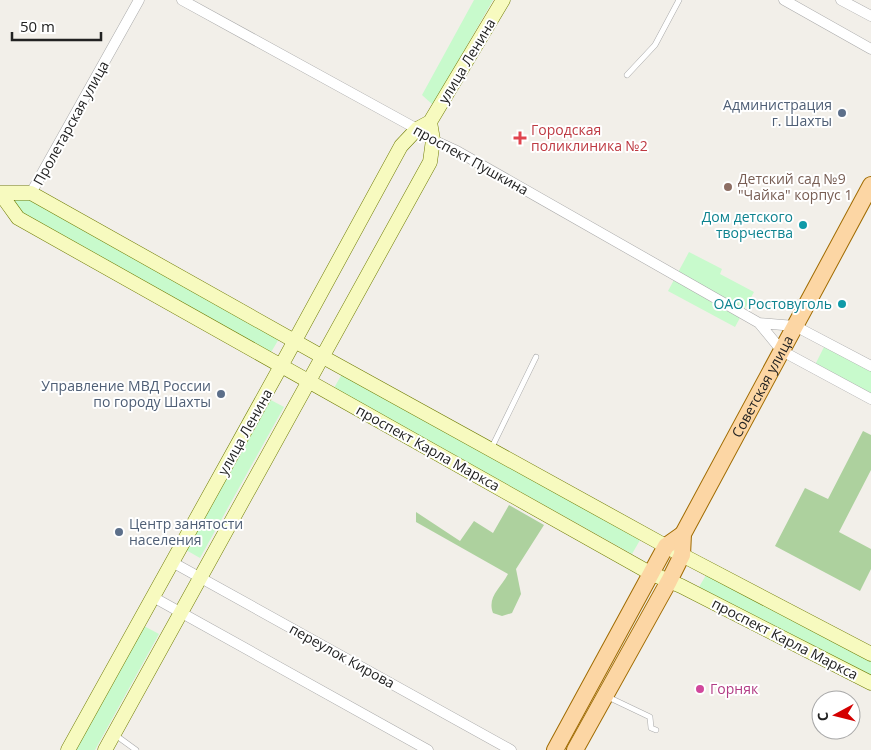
<svg xmlns="http://www.w3.org/2000/svg" width="871" height="750" viewBox="0 0 871 750" font-family="'Open Sans',sans-serif">
  <style>
    .forest { fill: #add19e }
    .park { fill: #c8facc }
    .lines { fill: none; stroke-linecap: round; stroke-linejoin: round }
    .lane-casing { stroke: #a9a9a9; stroke-width: 6 }
    .street-casing { stroke: #a9a9a9; stroke-width: 11 }
    .secondary-casing { stroke: #707d05; stroke-width: 15 }
    .primary-casing { stroke: #a06b00; stroke-width: 18 }
    .lane { stroke: #fff; stroke-width: 5 }
    .street { stroke: #fff; stroke-width: 10 }
    .secondary { stroke: #f7fabf; stroke-width: 14 }
    .primary { stroke: #fcd6a4; stroke-width: 16 }
    .service-dot { fill: #5c6f8a; stroke: #fff; stroke-width: 2 }
    .health-dot { fill: #e0444e; stroke: #fff; stroke-width: 2 }
    .education-dot { fill: #8d6e63; stroke: #fff; stroke-width: 2 }
    .culture-dot { fill: #0f9aa8; stroke: #fff; stroke-width: 2 }
    .hotel-dot { fill: #d1479c; stroke: #fff; stroke-width: 2 }
    .labels { text-anchor: middle; stroke-width: 4; stroke-linejoin: round; paint-order: stroke }
    .street-label { font-size: 14px; fill: #222; stroke: #fff }
    .service-label { font-size: 14px; fill: #4e5e75; stroke: #fff; text-anchor: end }
    .health-label { font-size: 14px; fill: #be3a42; stroke: #fff; text-anchor: start }
    .education-label { font-size: 14px; fill: #785e54; stroke: #fff; text-anchor: start }
    .culture-label { font-size: 14px; fill: #0d838f; stroke: #fff; text-anchor: end }
    .hotel-label { font-size: 14px; fill: #b23c85; stroke: #fff; text-anchor: start }
  </style>
  <rect width="100%" height="100%" fill="#f2efe9"/>
  <path class="forest" d="M863,431L871,435V470L839,532L871,549V569L860,591L775,546L805,488L828,499Z
    M509,505L544,525L516,569L521,594L512,613L502,616L493,613C487,597 500,589 508,574L416,522V512L460,541L474,521L493,533Z"/>
  <path class="park" d="M474,0H493L433,105L422,95Z
    M6,196H31L280,337L270,354L20,215Z
    M689,252L722,269L720,274L754,292L735,327L668,291Z
    M825,345L871,369V395L814,367Z
    M342,374L640,540L632,554L334,388Z
    M269,399L284,407L200,558L186,550Z
    M706,575L871,660V676L699,587Z
    M144,626L159,634L95,750H74Z"/>
  <g class="lines">
    <g class="lane-casing">
      <path id="lane" d="M627,75L655,45L679,0
        M491,449L536,357
        M608,697L650,717L651,728L656,730
        M114,734L136,750"/>
    </g>
    <g class="street-casing">
      <path id="street" d="M182,0L417,129L433,140L457,151L759,323L782,351L871,399
        M784,0L871,49
        M841,0L871,16
        M31,193L139,0
        M759,323L795,326L871,366
        M172,562L511,750
        M153,597L428,750"/>
    </g>
    <g class="secondary-casing">
      <path id="secondary" d="M0,193L18,218L650,573L681,586L871,683
        M0,193H31L323,357L682,555L871,654
        M68,750L281,366L401,146L417,129L430,122L503,0
        M105,750L430,162L433,140L430,122"/>
    </g>
    <g class="primary-casing">
      <g id="primary">
        <path d="M555,750L666,546L683,534"/>
        <path id="s1" d="M575,750L669,581L682,555L683,534L871,185"/>
      </g>
    </g>
    <use href="#lane" class="lane"/>
    <use href="#street" class="street"/>
    <use href="#secondary" class="secondary"/>
    <use href="#primary" class="primary"/>
  </g>
  <g class="service-dot">
    <circle cx="842" cy="113" r="5"/>
    <circle cx="221" cy="394" r="5"/>
    <circle cx="119" cy="532" r="5"/>
  </g>
  <path class="health-dot" d="M517.5 130.5h5v5h5v5h-5v5h-5v-5h-5v-5h5z"/>
  <circle class="education-dot" cx="728" cy="187" r="5"/>
  <g class="culture-dot">
    <circle cx="803" cy="225" r="5"/>
    <circle cx="842" cy="304" r="5"/>
  </g>
  <circle class="hotel-dot" cx="700" cy="689" r="5"/>
  <g class="labels">
    <g class="street-label">
      <text transform="translate(467 61) rotate(-59)" y="5">улица Ленина</text>
      <text transform="translate(71 123) rotate(-61)" y="5">Пролетарская улица</text>
      <text transform="translate(471 160) rotate(29)" y="5">проспект Пушкина</text>
      <text dy="5" stroke="none"><textPath href="#s1" startOffset="411">Советская улица</textPath></text>
      <text transform="translate(245 432) rotate(-61)" y="5">улица Ленина</text>
      <text transform="translate(428 448) rotate(29)" y="5">проспект Карла Маркса</text>
      <text transform="translate(785 639) rotate(27)" y="5">проспект Карла Маркса</text>
      <text transform="translate(342 656) rotate(29)" y="5">переулок Кирова</text>
    </g>
    <g class="service-label">
      <text x="832" y="110">Администрация<tspan x="832" dy="16">г. Шахты</tspan></text>
      <text x="211" y="391">Управление МВД России<tspan x="211" dy="16">по городу Шахты</tspan></text>
      <text x="129" y="529" text-anchor="start">Центр занятости<tspan x="129" dy="16">населения</tspan></text>
    </g>
    <g class="health-label">
      <text x="531" y="135">Городская<tspan x="531" dy="16">поликлиника №2</tspan></text>
    </g>
    <g class="education-label">
      <text x="738" y="184">Детский сад №9<tspan x="738" dy="16">"Чайка" корпус 1</tspan></text>
    </g>
    <g class="culture-label">
      <text x="793" y="222">Дом детского<tspan x="793" dy="16">творчества</tspan></text>
      <text x="832" y="309">ОАО Ростовуголь</text>
    </g>
    <g class="hotel-label">
      <text x="710" y="694">Горняк</text>
    </g>
  </g>
  <g transform="translate(836 715) rotate(263)"><circle r="24" fill="#ffffff" stroke="#a7a7a7"/>
  <path d="M0-4L9 19L0 12L-9 19Z" fill="#d40000"/>
  <text y="-8" font-size="14" font-weight="bold" text-anchor="middle" fill="#222222">С</text>
  </g>
  <path d="M12 32v8h89v-8" fill="none" stroke="#222222" stroke-width="2.5"/>
  <text x="20" y="32" font-size="15" fill="#222222" stroke="#ffffff" stroke-width="4" paint-order="stroke">50 m</text>
</svg>
